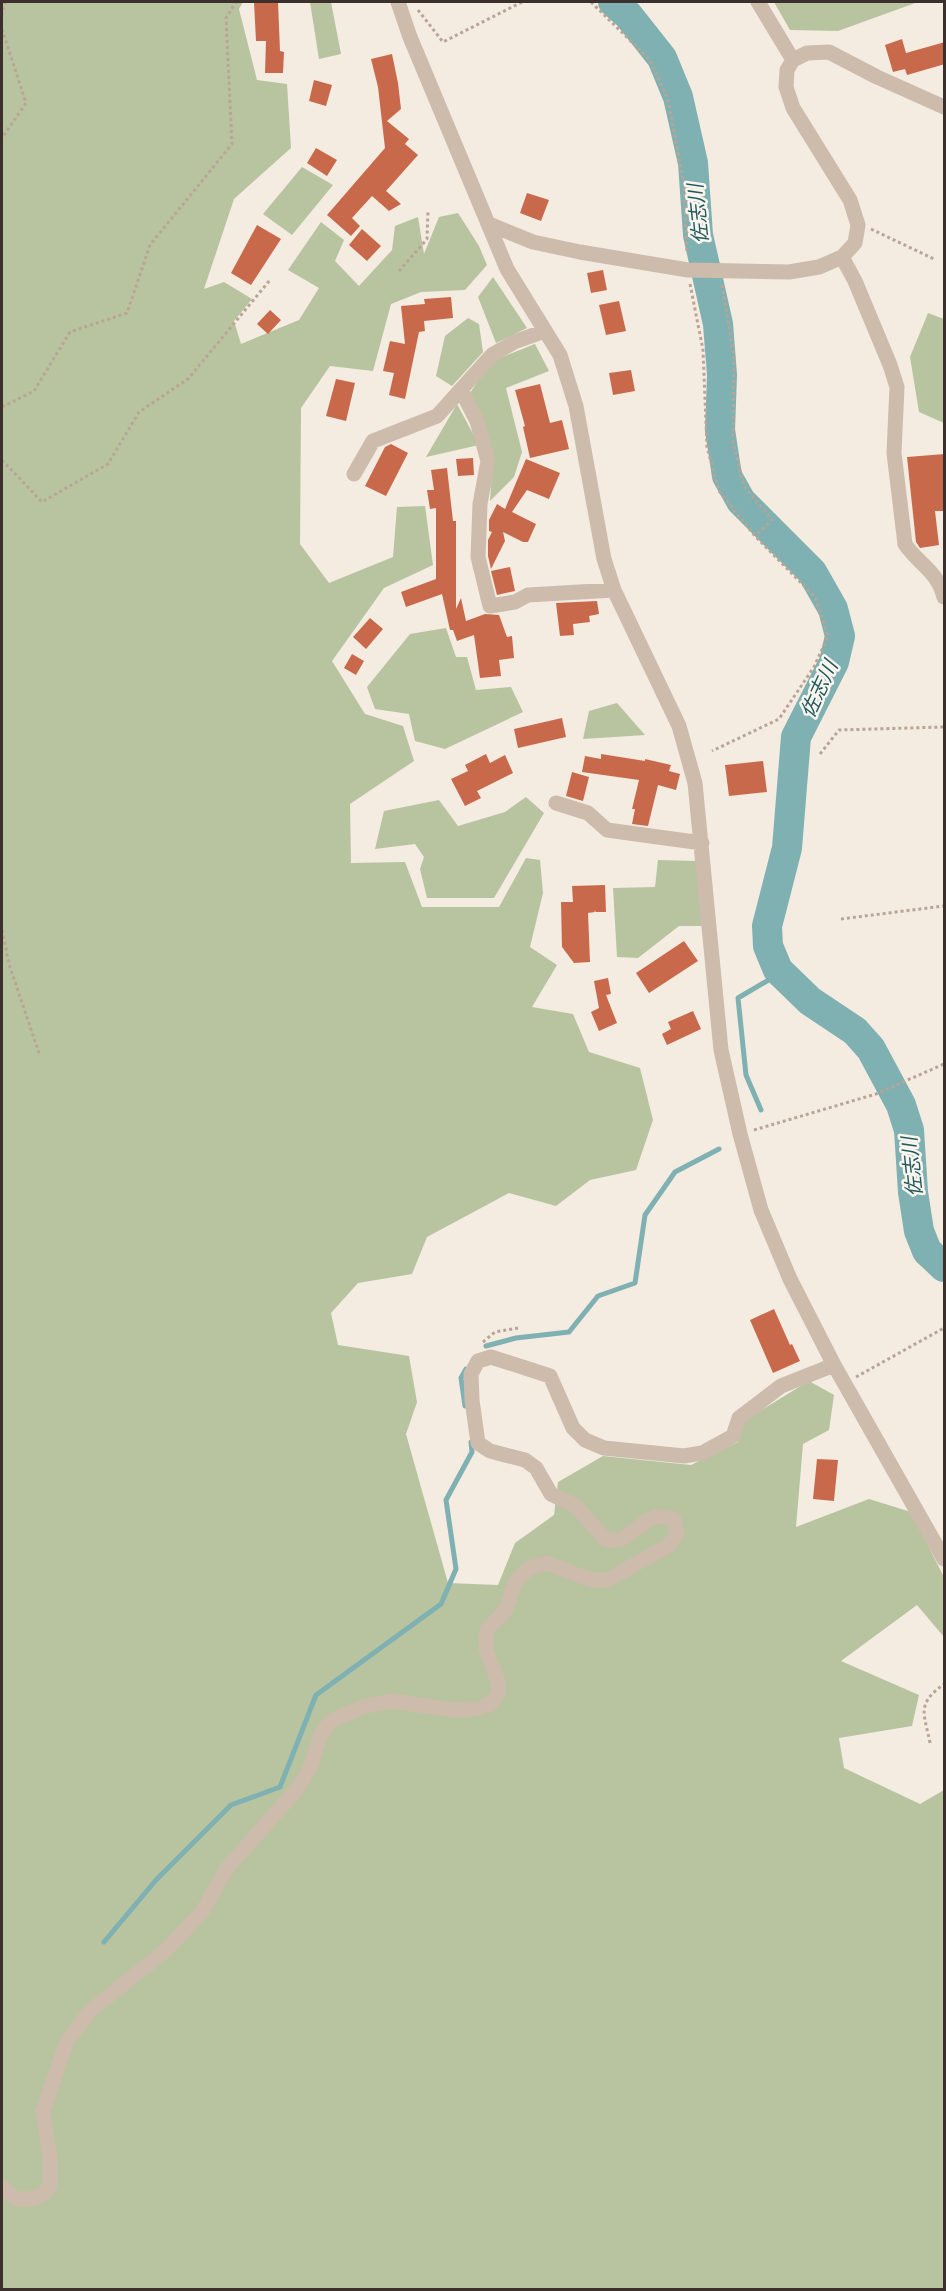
<svg xmlns="http://www.w3.org/2000/svg" width="946" height="2291" viewBox="0 0 946 2291" font-family="Figtree,'Noto Sans JP',sans-serif">
  <style>
    .green { fill: #b8c4a0 }
    .lines { fill: none; stroke-linecap: round; stroke-linejoin: round }
    .stream { stroke: #7fb0b2; stroke-width: 5 }
    .river { stroke: #7fb0b2; stroke-width: 30 }
    .building { fill: #c8694b }
    .path { stroke: #b9a596; stroke-width: 3; stroke-dasharray: 3 3; stroke-linecap: butt }
    .minor { stroke: #cdbbac; stroke-width: 15 }
    .labels { text-anchor: middle; stroke-width: 5; stroke-linejoin: round; paint-order: stroke }
    .water-label { font-size: 20px; font-style: italic; fill: #1f5a5e; stroke: #fbf5ee }
  </style>
  <rect width="100%" height="100%" fill="#f4ebe1"/>
  <path class="green" d="M2,2H243L239,9L257,80L287,84L291,148L234,199L204,289L224,282L252,299L234,321L241,344L299,320L319,288L288,270L321,222L344,240L335,261L359,286L392,250L395,226L418,217L424,254L439,217L458,213L479,246L487,265L465,290L421,292L391,304L373,371L330,366L301,408L300,544L329,583L393,557L397,507L425,506L433,565L384,588L332,661L365,714L403,726L414,761L350,804L351,863L405,862L422,907H499L526,858L540,860L543,893L530,947L557,965L532,1007L573,1014L589,1052L640,1068L653,1120L636,1170L590,1180L556,1206L509,1193L427,1237L412,1274L358,1283L331,1313L338,1345L409,1356L417,1402L406,1434L448,1583L498,1585L515,1543L554,1515L558,1482L603,1456L691,1465L738,1442L745,1420L809,1381L834,1395L829,1430L803,1444L796,1527L869,1499L911,1512L944,1577V1637L917,1605L841,1661L919,1695L912,1726L839,1738L844,1768L920,1804L944,1790V2289L2,2290Z
    M310,2H331L341,54L319,59Z
    M774,2H918L838,31L790,30Z
    M302,167L333,185L292,235L263,214Z
    M493,277L527,328L496,343L478,297Z
    M928,313L944,319V423L919,412L910,357Z
    M468,318L479,324L483,352L452,386L436,376L445,336Z
    M535,344L549,371L506,388L522,452L514,477L490,501L493,457L470,393L490,362Z
    M457,404L479,445L426,457Z
    M446,628L456,657H467L476,690L511,687L523,712L445,749L415,741L409,714L375,709L367,687L410,634Z
    M617,703L645,735L583,739L589,711Z
    M526,797L544,813L494,898H427L420,869L424,857L415,844L375,849L384,811L439,800L458,826L505,812Z
    M658,860L696,861L702,926H679L638,958L617,957L613,888L655,887Z"/>
  <g class="lines">
    <path class="stream" d="M761,1110L746,1075L738,998L772,978L778,970
      M486,1346L516,1338L569,1332L598,1296L635,1283L645,1215L675,1172L719,1149
      M465,1406L461,1378L466,1369
      M104,1942L156,1880L231,1805L280,1787L316,1695L441,1604L456,1569L446,1500L472,1452L471,1442"/>
    <path class="river" d="M613,2L628,15L662,58L678,97L693,163L698,235L718,324L722,375L720,430L727,476L741,501L812,572L833,609L840,636L834,662L796,737L787,848L767,926L768,946L778,970L810,1001L855,1031L871,1049L901,1105L909,1130L913,1192L919,1231L927,1251L944,1267"/>
  </g>
  <path class="building" d="M254,2H278L280,51L284,52L283,73H265L266,41H256Z
    M902,39L906,53L945,42V64L907,75L905,69L893,72L885,45Z
    M392,54L398,83L401,109L387,121L409,139L405,144L418,155L386,191L401,204L389,211L372,196L352,218L360,226L351,236L327,215L385,148L378,87L371,59Z
    M314,80L332,85L326,106L309,101Z
    M316,148L337,160L327,176L307,163Z
    M527,193L549,200L541,221L520,213Z
    M257,225L281,239L251,285L231,273Z
    M362,229L381,246L367,261L349,245Z
    M603,270L607,290L591,293L587,273Z
    M451,297L453,318L424,321L425,331L419,332L405,399L389,395L394,373L383,371L390,341L405,344L401,306L425,304L424,299Z
    M619,301L626,331L606,335L599,305Z
    M270,310L281,320L268,334L257,324Z
    M631,370L635,391L613,395L609,373Z
    M336,379L355,383L346,421L326,416Z
    M540,384L550,423L562,420L569,449L530,458L523,427L525,426L515,390Z
    M391,444L408,453L386,496L365,486L385,447Z
    M945,454V511H935L939,545L920,548L916,542L907,457Z
    M473,458L474,475L458,476L456,459Z
    M526,459L560,473L549,499L527,490L512,512L536,524L528,542H523L503,532L505,541L491,569L488,556V540L492,532L489,531V520L497,504L505,509Z
    M447,468L453,521H456V609L461,598L466,621L485,614L499,615L507,637L512,636L514,658L499,660L501,676L480,678L474,635L457,641L453,630H450L442,594L406,607L401,592L436,579V508L430,509L427,490H434L431,470Z
    M510,567L515,591L497,595L491,571Z
    M597,601L599,614L589,616L590,622L573,624L574,635L560,636L556,603Z
    M370,618L383,629L366,649L353,637Z
    M352,654L364,661L356,675L344,668Z
    M562,718L566,737L518,748L514,729Z
    M486,754L490,763L505,755L513,773L477,791L481,798L465,806L451,779L468,771L465,765Z
    M601,754L645,761V759L671,765L669,771L680,774L676,790L658,785L648,826L632,824L635,809H632L639,780L582,772L585,756L601,759Z
    M763,761L767,792L729,796L725,765Z
    M572,772L589,777L583,801L566,796Z
    M605,885L606,912H596L594,910L595,912L588,913L590,962L574,963L562,947L561,902H573L572,886Z
    M684,941L698,961L649,993L636,973Z
    M608,978L611,994L606,995L617,1023L599,1031L591,1012L599,1008L594,981Z
    M693,1011L701,1029L667,1045L662,1034L671,1029L668,1022Z
    M774,1309L790,1345L792,1344L800,1361L773,1373L750,1320Z
    M817,1459L838,1460L834,1501L813,1499Z"/>
  <g class="lines">
    <path class="path" d="M591,2L650,60L668,100L684,184L687,253
      M418,10L443,42L522,2
      M2,16L5,2
      M2,29L26,103L2,138
      M871,229L934,259
      M399,271L427,239L428,211
      M690,284L703,350L707,447L719,491L755,536L815,597L828,636L814,667L779,719L712,751
      M722,285L734,356L733,442L744,486L772,520L755,536
      M2,407L34,391L70,332L127,313L150,245L232,144L226,18L236,2
      M2,460L42,502L108,464L139,412L188,379L270,280
      M820,754L839,730L944,727
      M841,919L944,906
      M2,930L9,964L40,1056
      M754,1130L876,1094L944,1064
      M483,1342L495,1332L518,1328
      M856,1377L944,1328
      M930,1743C924,1712 916,1705 944,1684"/>
    <path class="minor" d="M398,2L410,37L507,269L560,355L576,406L604,559L614,590L679,726L695,783L721,1050L740,1134L761,1210L790,1279L834,1365L944,1559
      M758,2L793,60
      M489,224L533,242L580,252L688,270L789,272L819,267L842,257L855,243L858,225L850,200L793,108L786,87L787,70L793,60L807,53L829,52L877,77L944,107
      M842,257L855,281L890,365L897,387L894,453L905,544C918,564 937,570 944,597
      M461,390L477,421L488,461L480,504L478,557L490,606L515,602L528,595L614,590
      M354,474L373,441L437,416L492,355L514,342L545,331
      M556,803L588,813L607,830L702,843
      M2,2187L16,2199H32L45,2193L50,2185V2158L43,2111L67,2041L90,2011L165,1951L202,1912L227,1868L299,1787L310,1768L321,1734L331,1721L362,1707L392,1701L454,1710L476,1709L491,1704L498,1694V1682L486,1649L487,1630L506,1609L515,1582L529,1568L547,1563L591,1580H607L668,1546L677,1534L674,1519C648,1510 642,1529 621,1539C617,1541 611,1540 606,1540L576,1506L551,1494L536,1468L525,1460L490,1451L478,1443L472,1400L471,1374L478,1361L491,1357L550,1376L573,1428L585,1440L604,1448L684,1456L702,1453L733,1436L739,1418L781,1386L834,1365"/>
  </g>
  <g class="labels">
    <g class="water-label">
      <text transform="translate(698 214) rotate(-96)" y="7">佐志川</text>
      <text transform="translate(819 689) rotate(-65)" y="7">佐志川</text>
      <text transform="translate(912 1167) rotate(-96)" y="7">佐志川</text>
    </g>
  </g>
  <rect width="946" height="2291" fill="none" stroke="#3b302b" stroke-width="6"/>
</svg>
